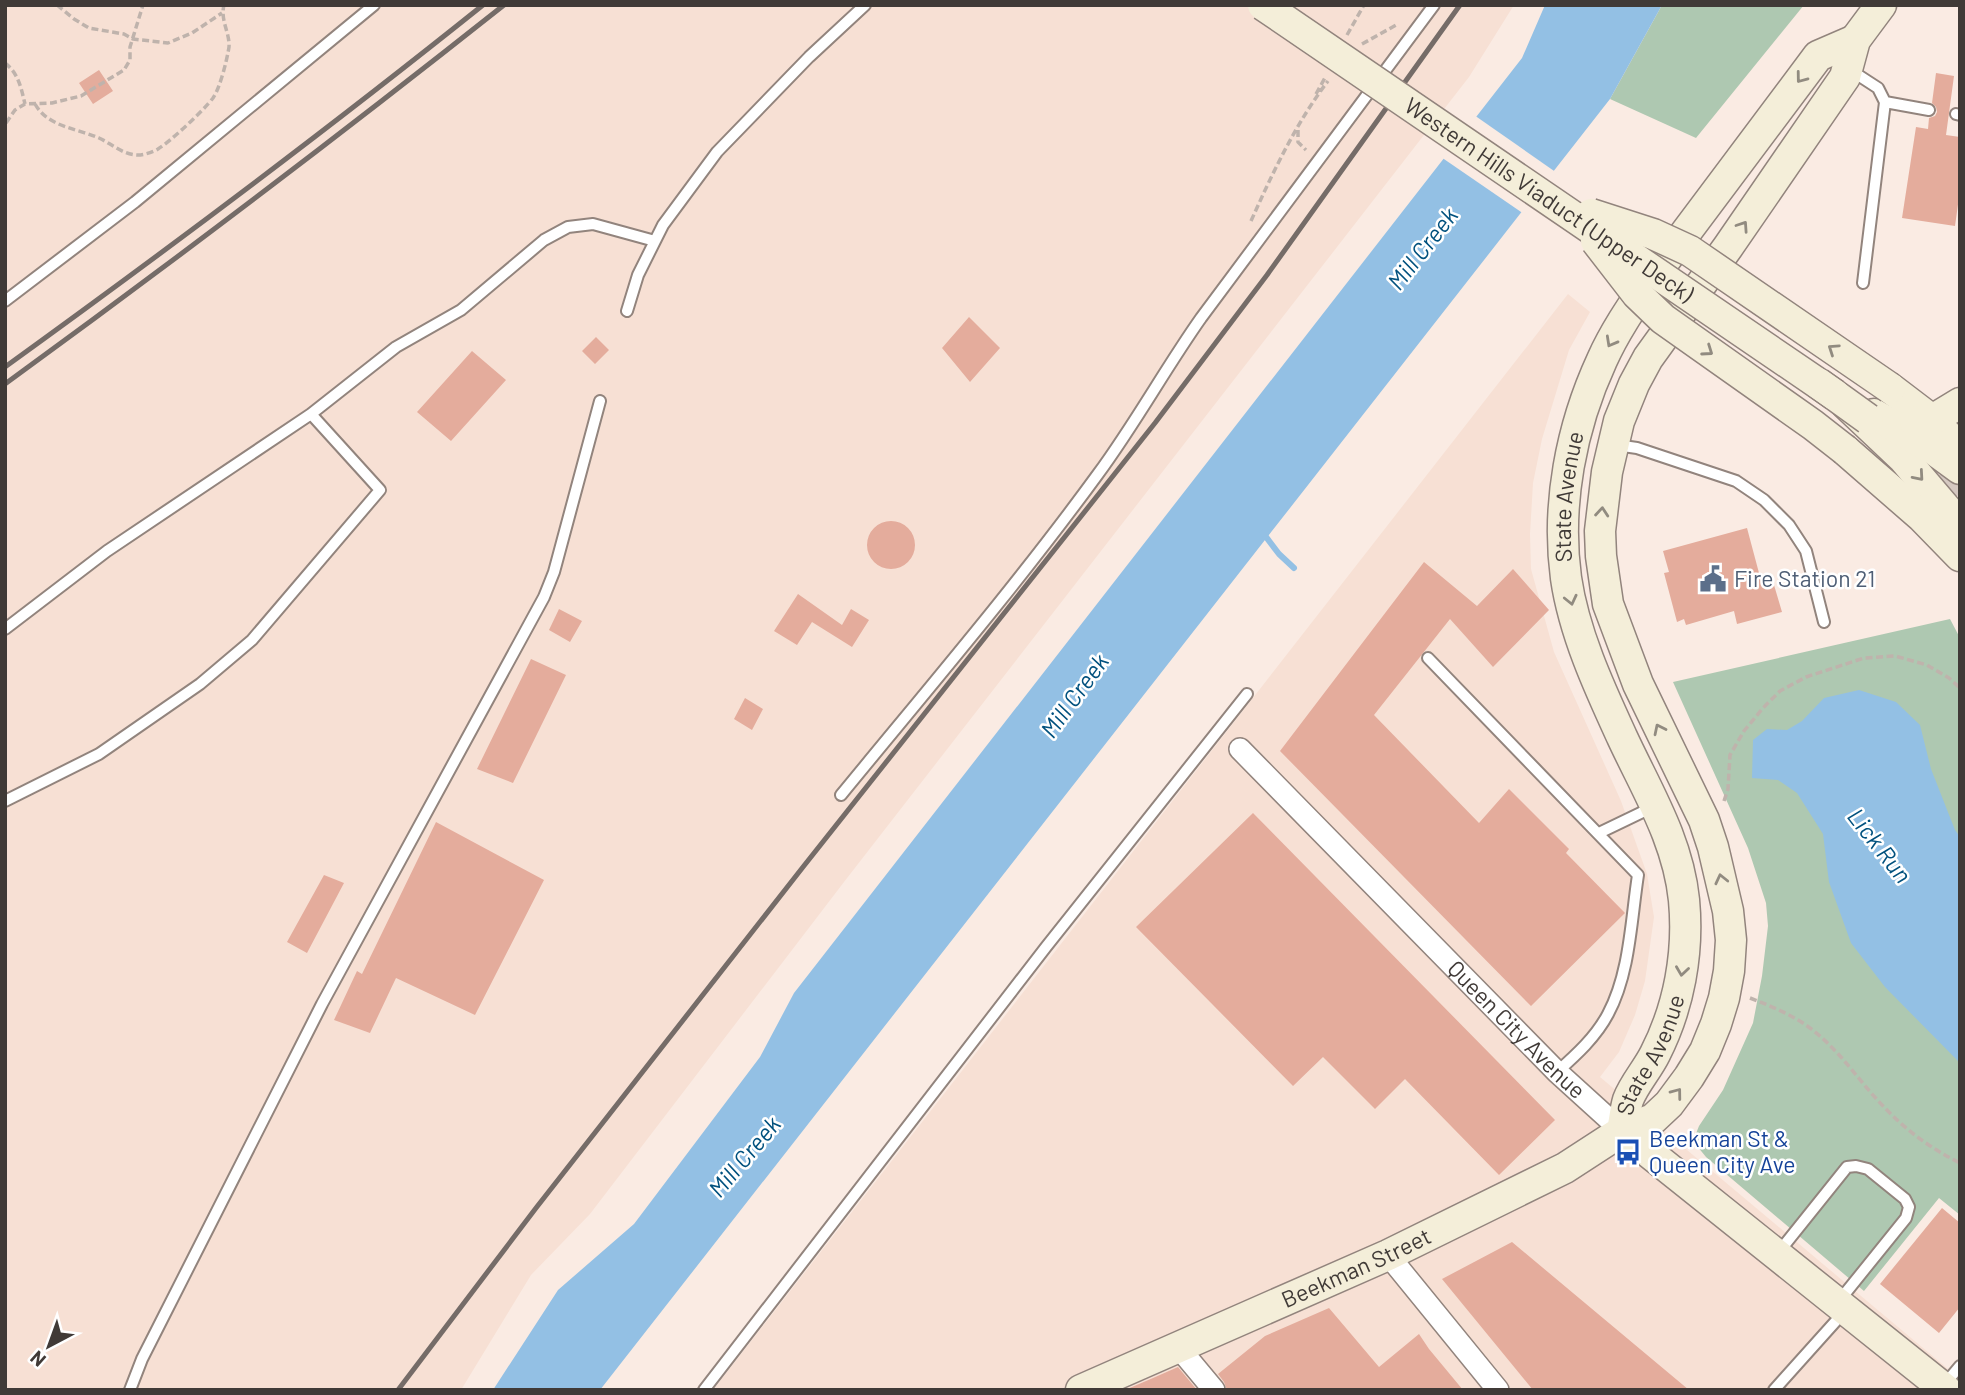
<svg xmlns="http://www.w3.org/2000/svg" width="1965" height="1395" viewBox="0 0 1965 1395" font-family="Barlow,sans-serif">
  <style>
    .built { fill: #f7e0d4 }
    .green { fill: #aec8b1 }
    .water { fill: #93c0e4 }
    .pier { fill: #faebe3 }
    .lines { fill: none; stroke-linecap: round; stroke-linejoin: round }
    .stream { stroke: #93c0e4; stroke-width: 6 }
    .building { fill: #e4ac9c }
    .secondary-tunnel { stroke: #d5c8c1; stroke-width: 30; stroke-dasharray: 30 15; stroke-linecap: butt }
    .lane-casing { stroke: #92847d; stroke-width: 14 }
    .street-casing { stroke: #92847d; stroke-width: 24 }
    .secondary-casing { stroke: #92847d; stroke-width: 33 }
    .path { stroke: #bfb3ac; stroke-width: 3.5; stroke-dasharray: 7 3.5; stroke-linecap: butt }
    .lane { stroke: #fff; stroke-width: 10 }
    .street { stroke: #fff; stroke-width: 21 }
    .secondary { stroke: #f4eed9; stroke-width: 30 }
    .rail { stroke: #756c68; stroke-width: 5 }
    .secondary-bridge-casing { stroke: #92847d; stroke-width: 33; stroke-linecap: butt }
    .secondary-bridge { stroke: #f4eed9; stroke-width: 30 }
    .oneway { stroke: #918b80 }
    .labels { text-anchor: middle; stroke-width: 5; stroke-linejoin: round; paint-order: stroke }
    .street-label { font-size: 23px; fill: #403a37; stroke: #fff }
    .service-label { font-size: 23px; fill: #4e5e75; stroke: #fff; text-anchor: start }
    .transit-label { font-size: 23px; fill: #164399; stroke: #fff; text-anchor: start }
    .water-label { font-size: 24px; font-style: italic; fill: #01517e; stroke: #fff }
  </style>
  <rect width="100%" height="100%" fill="#faebe3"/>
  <path class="built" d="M5,5H1514L1469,77L844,882L590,1214L531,1275L461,1390H5Z
    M1568,294L1590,312L1569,350L1542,439L1533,483L1530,534L1531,569L1554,652L1621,801L1647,874L1654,917L1645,981L1635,1015L1619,1052L1600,1077L1960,1379V1390H713Z"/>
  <path class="green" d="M1662,5H1804L1696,138L1610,99Z
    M1950,619L1960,638V1215L1939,1198L1864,1291L1706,1157L1693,1141L1699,1126L1723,1090L1753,1023L1762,976L1768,926L1766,903L1748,848L1673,682Z"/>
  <path class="water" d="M1545,5H1662L1610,99L600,1390H493L558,1290L634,1224L760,1057L794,993L1522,58Z
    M1859,690L1896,702L1920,725L1931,769L1955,830L1960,837V1064L1957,1060L1885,987L1851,943L1829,882L1823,834L1797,793L1778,780L1752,778L1753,740L1767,729L1787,730L1802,721L1824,698Z"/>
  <path class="pier" d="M1474,115L1557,173L1524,214L1441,157Z"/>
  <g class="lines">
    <path class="stream" d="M1263,533L1279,554L1294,568"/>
  </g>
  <path class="building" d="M99,70L113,91L93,104L79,83Z
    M1936,73L1954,76L1946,135L1960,137V190L1955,226L1902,218L1916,127L1928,129L1929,118L1935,116L1937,112L1936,107L1932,103Z
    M969,317L1000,348L970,382L942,348Z
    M596,337L609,350L595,364L582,351Z
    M472,351L506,380L451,441L417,412Z
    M867 545a24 24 0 1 1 48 0a24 24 0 1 1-48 0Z
    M1747,528L1763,588L1774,585L1782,612L1737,624L1734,611L1686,625L1684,619L1677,622L1664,573L1669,572L1663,551Z
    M1424,562L1477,606L1513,569L1549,610L1493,667L1450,619L1374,715L1479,823L1509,789L1569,849L1566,853L1625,913L1531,1006L1280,751Z
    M798,594L842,625L851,609L869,620L852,647L812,622L797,645L774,631Z
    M559,609L582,621L570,642L549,630Z
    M531,659L566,675L513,783L477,769Z
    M745,698L763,709L752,730L734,719Z
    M1253,813L1555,1120L1499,1175L1405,1079L1375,1109L1323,1057L1293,1086L1136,927Z
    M436,822L544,880L475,1015L396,978L370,1033L334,1020L357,971L362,974Z
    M324,875L344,883L307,953L287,942Z
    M1942,1208L1960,1223V1307L1939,1333L1880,1284Z
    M1512,1242L1689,1390H1533L1442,1279Z
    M1329,1308L1379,1367L1419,1334L1429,1349L1463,1390H1227L1224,1382L1218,1374L1265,1336Z
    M1178,1367L1197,1390H1125L1153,1378Z"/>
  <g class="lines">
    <path class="secondary-tunnel" d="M1904,447L1960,493"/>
    <g class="lane-casing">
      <path id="lane" d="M1848,76L1858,75L1878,88L1885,102L1863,283
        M1885,102L1929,110
        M1956,114L1960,115
        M5,301L135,202L374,5
        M627,311L638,275L663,225L717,152L809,57L865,5
        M1616,445L1637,448L1736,481L1764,500L1789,525L1806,551L1824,622
        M5,629L107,551L311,414
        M1428,658L1638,875C1631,920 1630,973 1608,1014C1596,1037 1576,1055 1557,1072
        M841,795C928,689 1017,585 1098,474C1135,424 1165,369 1201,318L1434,5
        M5,801L99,754L200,684L252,640L380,490L311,414L396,347L461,310L544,240L568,227L593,224L655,241
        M1599,833L1653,807
        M1778,1253L1847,1167L1856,1166L1868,1169L1905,1199L1909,1207L1906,1218L1839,1301
        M1944,1385L1960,1366
        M130,1390L142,1359L322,1004L544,597L554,572L600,401
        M704,1390L1046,947L1247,694
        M1774,1390L1844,1312"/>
    </g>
    <g class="street-casing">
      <g id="street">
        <path id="s1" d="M1240,749L1557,1072L1622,1131"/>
        <path d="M1388,1255L1498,1390"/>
        <path d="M1179,1348L1214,1390"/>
      </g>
    </g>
    <g class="secondary-casing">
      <g id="secondary">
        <path d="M1890,388L1932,420L1960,448"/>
        <path d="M1846,404L1903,458L1960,525"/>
        <path d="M1874,414L1934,450L1960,469"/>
        <path d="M1915,422L1932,420L1960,403"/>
        <path d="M1845,450L1922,517L1960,556"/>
        <path id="s2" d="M1622,1131C1624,1121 1625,1110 1628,1100C1634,1084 1647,1070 1655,1054C1679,1007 1689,953 1684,900C1678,840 1647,791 1622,737C1599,687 1574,633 1566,578C1556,505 1571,427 1602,360C1614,333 1631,308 1648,283L1818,56L1855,40"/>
        <path d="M1622,1131L1946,1390"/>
        <path id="s3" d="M1081,1390L1388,1255L1565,1168L1622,1131L1653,1119L1669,1104L1689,1077L1705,1051L1716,1024L1724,998L1729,971L1731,940L1728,911L1713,847L1704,820L1638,684L1608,604L1601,556L1600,531L1607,472L1619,421L1634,384L1648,358L1728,247L1845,77L1855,40L1881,5"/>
      </g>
    </g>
    <path class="path" d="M57,5L74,19L89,28L124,34L133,39L168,43L192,33L222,13
      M1347,35L1364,5
      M1362,44L1398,24
      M5,63C19,74 21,88 25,104
      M1316,94L1326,76
      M35,104C48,127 76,128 99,138C112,144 123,155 138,155C144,155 153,152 158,149C171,141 204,110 213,98C220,88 227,60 229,47C230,33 220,20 224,5
      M6,123L15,110L25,104L52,103L81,96L124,70L130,60V47L143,5
      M1298,130V142L1306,150
      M1251,221C1273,172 1296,123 1328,81
      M1724,801L1728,789L1730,755L1744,731L1763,708L1780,691L1806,677L1864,658L1895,656L1927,665L1949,678L1960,688
      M1750,998C1776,1008 1800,1018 1821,1037C1845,1058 1863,1086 1886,1109C1908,1132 1932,1149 1960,1163"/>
    <use href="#lane" class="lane"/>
    <use href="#street" class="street"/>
    <use href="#secondary" class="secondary"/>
    <path class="rail" d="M5,367C167,250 327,130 483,5
      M5,384C174,261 340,135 504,5
      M398,1390L536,1208L803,867L1155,423L1267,275L1460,5"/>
    <g class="secondary-bridge-casing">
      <g id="secondary-bridge">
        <path id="s4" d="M1263,5L1835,395"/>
        <path d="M1591,214L1653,234L1690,251L1890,388"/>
        <path d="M1596,241L1637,294L1663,319L1813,425L1845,450"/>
        <path d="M1818,383L1868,419"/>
      </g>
    </g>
    <use href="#secondary-bridge" class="secondary-bridge"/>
  </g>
  <defs><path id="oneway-chevron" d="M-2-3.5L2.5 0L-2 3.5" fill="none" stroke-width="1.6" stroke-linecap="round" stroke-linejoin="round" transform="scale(1.75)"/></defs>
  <g class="oneway">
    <use href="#oneway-chevron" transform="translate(1801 78) rotate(127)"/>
    <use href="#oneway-chevron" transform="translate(1743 226) rotate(-56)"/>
    <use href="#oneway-chevron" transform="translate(1611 342) rotate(119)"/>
    <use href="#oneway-chevron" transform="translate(1833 349) rotate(-146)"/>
    <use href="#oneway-chevron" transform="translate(1708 351) rotate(35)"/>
    <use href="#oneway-chevron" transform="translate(1919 476) rotate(49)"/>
    <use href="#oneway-chevron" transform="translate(1602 512) rotate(-85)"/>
    <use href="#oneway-chevron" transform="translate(1571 600) rotate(77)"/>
    <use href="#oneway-chevron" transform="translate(1659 729) rotate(-116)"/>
    <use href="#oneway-chevron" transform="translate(1721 879) rotate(-103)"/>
    <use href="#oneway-chevron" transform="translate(1682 971) rotate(98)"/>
    <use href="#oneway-chevron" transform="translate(1677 1093) rotate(-53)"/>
  </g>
  <defs>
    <g id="civic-bare" transform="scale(2.1)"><path d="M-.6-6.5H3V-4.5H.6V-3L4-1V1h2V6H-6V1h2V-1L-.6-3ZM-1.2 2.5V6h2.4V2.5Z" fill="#5c6f8a" stroke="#fff" stroke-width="2.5" paint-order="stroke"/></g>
    <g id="bus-bare" transform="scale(2.1)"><path d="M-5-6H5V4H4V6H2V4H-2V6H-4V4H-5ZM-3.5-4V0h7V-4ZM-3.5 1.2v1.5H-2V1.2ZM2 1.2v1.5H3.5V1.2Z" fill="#1a4fb4" stroke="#fff" stroke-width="2.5" paint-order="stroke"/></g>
  </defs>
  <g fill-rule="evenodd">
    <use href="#civic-bare" x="1713" y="579"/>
    <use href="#bus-bare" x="1628" y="1152"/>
  </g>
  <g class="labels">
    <g class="street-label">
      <text dy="8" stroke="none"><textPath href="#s4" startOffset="346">Western Hills Viaduct (Upper Deck)</textPath></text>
      <text dy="8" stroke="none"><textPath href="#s2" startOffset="670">State Avenue</textPath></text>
      <text dy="8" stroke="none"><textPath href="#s1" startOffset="394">Queen City Avenue</textPath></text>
      <text dy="8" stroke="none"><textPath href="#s2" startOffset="82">State Avenue</textPath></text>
      <text dy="8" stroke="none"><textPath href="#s3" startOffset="301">Beekman Street</textPath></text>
    </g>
    <g class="service-label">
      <text x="1734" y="587">Fire Station 21</text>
    </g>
    <g class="transit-label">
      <text x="1649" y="1147">Beekman St &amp;<tspan x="1649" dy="26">Queen City Ave</tspan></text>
    </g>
    <g class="water-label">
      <text transform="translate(1423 249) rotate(-52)" y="8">Mill Creek</text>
      <text transform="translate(1075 696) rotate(-54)" y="8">Mill Creek</text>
      <text transform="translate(1879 846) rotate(52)" y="8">Lick Run</text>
      <text transform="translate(745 1157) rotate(-50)" y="8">Mill Creek</text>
    </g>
  </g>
  <rect width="1965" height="1395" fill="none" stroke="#403a37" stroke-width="14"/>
  <g transform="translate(49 1346) rotate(221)" stroke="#ffffff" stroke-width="5" paint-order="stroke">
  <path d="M0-5L12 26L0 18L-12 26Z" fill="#403a37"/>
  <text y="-10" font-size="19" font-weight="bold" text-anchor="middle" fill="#403a37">N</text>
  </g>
</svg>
